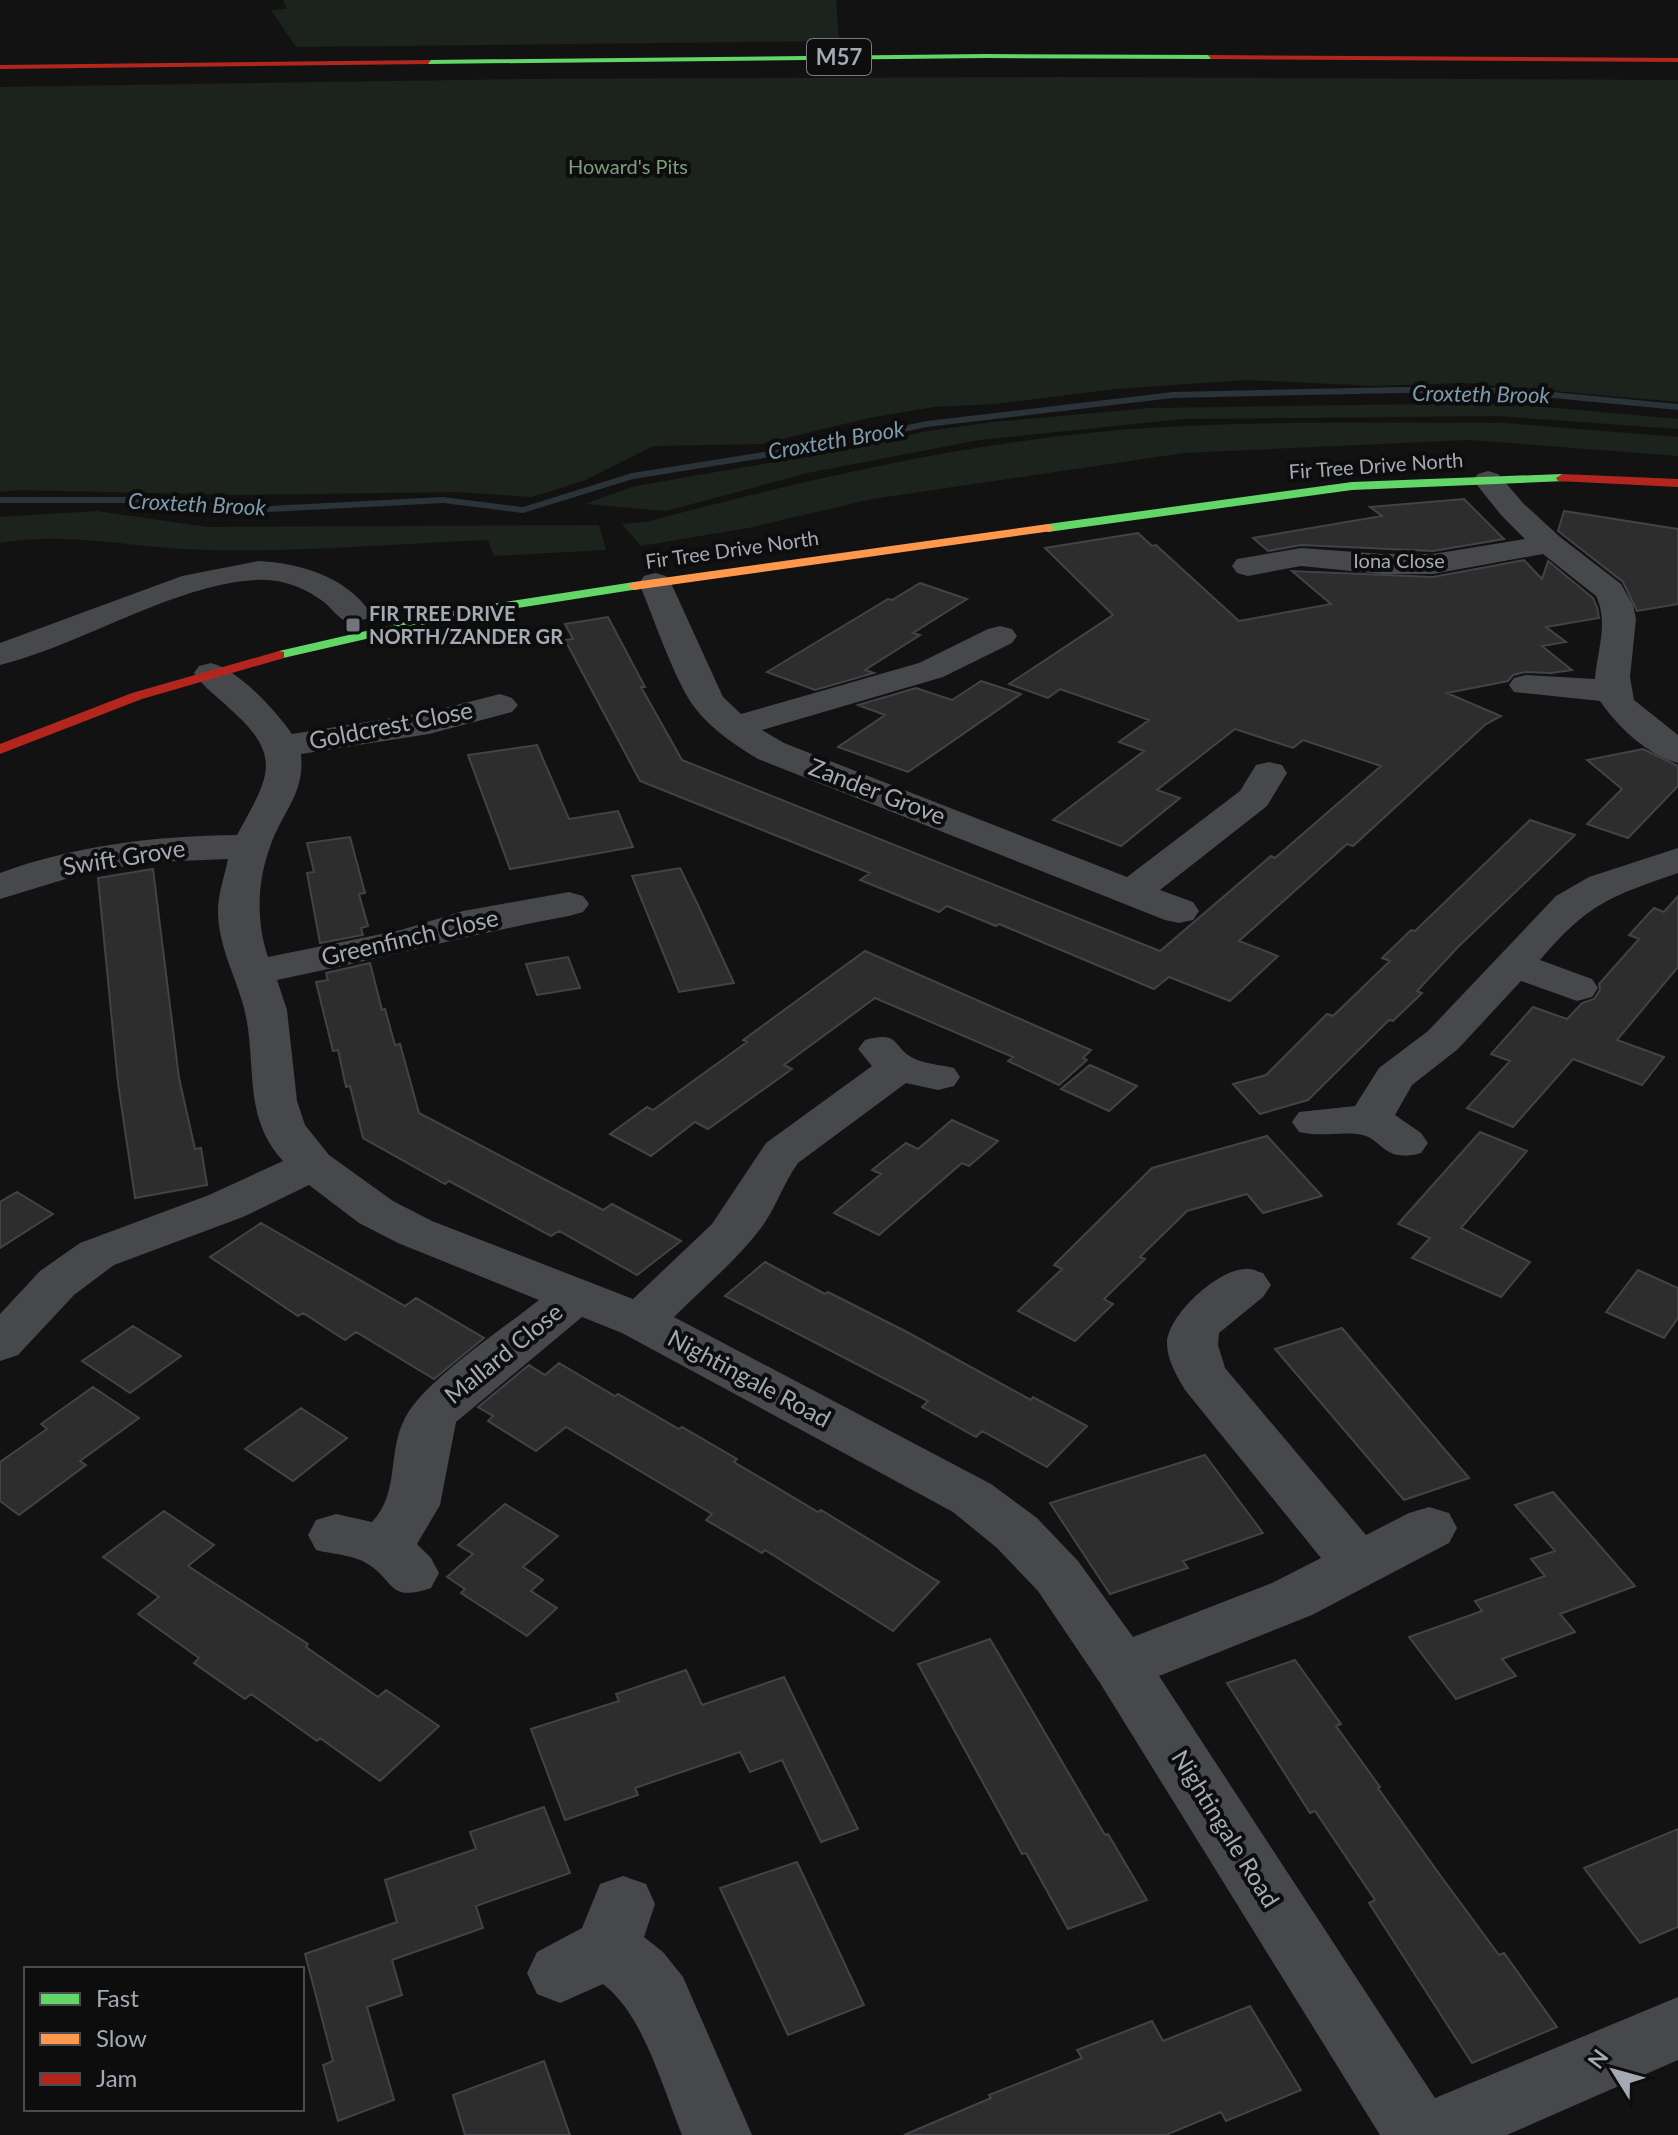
<svg xmlns="http://www.w3.org/2000/svg" width="1678" height="2135" viewBox="0 0 1678 2135" font-family="Lato,sans-serif">
  <style>
    .green { fill: #1c231d }
    .lines { fill: none; stroke-linecap: round; stroke-linejoin: round }
    .stream { fill: #2a3337; fill-rule: evenodd }
    .building { fill: #2d2d2e; stroke: #424346; stroke-width: 2 }
    .street { fill: #47484b; fill-rule: evenodd }
    .fast { fill: #63d668; fill-rule: evenodd }
    .slow { fill: #ff974d; fill-rule: evenodd }
    .jam { fill: #b3261e; fill-rule: evenodd }
    .poi-dot { fill: #71757b; stroke: #0d0d0e; stroke-width: 3 }
    .labels { text-anchor: middle; stroke-width: 8; stroke-linejoin: round; paint-order: stroke }
    .far-park-label { font-size: 20px; fill: #7e9d7c; stroke: #0d0d0e }
    .far-street-label { font-size: 20px; fill: #a4aab3; stroke: #0d0d0e }
    .far-poi-label { font-size: 20px; font-weight: bold; fill: #a4aab3; stroke: #0d0d0e; text-anchor: start }
    .shield { fill: #0d0d0e; stroke: #777b82; stroke-width: 2 }
    .shield-label { font-size: 22px; font-weight: bold; fill: #a4aab3 }
    .far-water-label { font-size: 22px; font-style: italic; fill: #7d9bac; stroke: #0d0d0e }
    .street-label { font-size: 24px; fill: #a4aab3; stroke: #0d0d0e }
  </style>
  <rect width="100%" height="100%" fill="#121213"/>
  <path class="green" d="M283,0H836L839,41L296,47L271,10L287,9Z
    M1057,77L1678,80V402L1464,383L1374,386L1247,380L1115,389L995,404L934,407L869,418L761,444L653,446L583,481L532,497L457,492L243,495L18,490L0,492V87L522,79Z
    M1501,403L1678,419V429L1498,416L1183,419L979,440L808,473L666,511L585,504L632,487L675,479L817,455L928,431L993,422L1150,408Z
    M1506,423L1678,437V456L1469,440L1184,453L872,499L748,528L641,546L622,524L645,522C822,476 1002,433 1186,426C1292,421 1399,423 1506,423Z
    M97,511L207,527L599,525L606,550L494,556L488,540C386,544 284,554 182,549C120,545 62,532 0,543V517Z"/>
  <g class="lines">
    <path class="stream" d="M1400,387L1510,388L1678,404V410L1510,394L1400,393L1173,398L927,427L820,449L633,479L523,513L443,503L251,513L147,503H0V497H147L251,507L443,497L523,507L632,473L820,443L927,421L1173,392Z"/>
  </g>
  <path class="building" d="M1464,499L1504,539L1433,551L1301,545L1268,551L1253,538L1382,516L1370,507Z
    M1564,511L1678,529V604L1637,611L1623,582L1558,531Z
    M1138,533L1152,546L1156,545L1239,621L1331,604L1292,571L1433,577L1524,560L1542,579L1548,561L1593,598L1597,607L1599,618L1546,627L1566,642L1542,646L1572,670L1551,673L1525,672L1513,675L1508,681L1447,693L1501,716L1486,724L1353,846L1347,844L1239,941L1278,956L1230,1001L1169,977L1154,989L999,924L996,926L947,906L939,912L860,880L870,873L640,781L565,640L573,639L565,624L608,617L645,687H641L682,760L1160,951L1271,856L1275,858L1381,766L1303,740L1293,748L1235,729L1157,790L1180,798L1121,846L1053,820L1144,751L1119,742L1149,720L1060,689L1048,698L1009,684L1113,615L1045,548Z
    M920,583L967,599L913,633L920,635L865,670L874,673L815,690L767,672L888,599L892,600Z
    M981,681L1021,694L908,772L838,747L885,715L858,705L916,688L952,700Z
    M537,745L569,819L618,811L633,847L510,869L468,755Z
    M1643,749L1678,766V786L1628,838L1587,824L1622,789L1587,760Z
    M1530,820L1575,835L1458,947L1417,991L1422,993L1393,1021L1389,1020L1308,1100L1260,1114L1233,1084L1266,1075L1327,1014L1333,1016L1390,961L1382,958L1411,930L1415,931Z
    M350,837L365,893L359,894L368,926L361,928L363,935L320,943L307,873L314,872L307,843Z
    M680,868L698,905L734,983L679,992L632,876Z
    M153,869L179,1078L195,1149L201,1148L207,1185L135,1198L118,1083L98,878Z
    M1678,896V967L1617,1040L1664,1057L1642,1085L1573,1059L1513,1127L1467,1108L1510,1061L1491,1054L1533,1007L1567,1019L1582,1003L1594,999L1600,990L1599,984L1639,939L1629,935L1654,908L1664,912Z
    M865,951L1091,1050L1083,1058L1087,1060L1059,1085L1008,1061L1013,1057L875,998L784,1065L792,1069L708,1129L695,1122L651,1156L610,1134L647,1107L653,1110L747,1042L743,1040Z
    M568,957L580,988L537,995L526,964Z
    M370,963L382,1010L385,1009L395,1045L400,1044L419,1113L603,1210L612,1204L681,1241L637,1275L559,1231L551,1236L449,1181L445,1184L363,1138L350,1086L346,1087L338,1050L333,1051L316,982L328,980L326,973Z
    M1090,1065L1137,1086L1109,1111L1061,1089Z
    M952,1120L998,1141L969,1166L962,1163L879,1235L834,1213L881,1174L872,1170L906,1143L918,1149Z
    M1480,1132L1527,1151L1461,1228L1530,1262L1501,1297L1412,1258L1430,1238L1398,1224Z
    M1267,1136L1322,1196L1263,1213L1247,1194L1187,1211L1140,1257L1145,1259L1104,1299L1113,1304L1075,1341L1018,1311L1062,1269L1054,1265L1152,1168Z
    M17,1192L53,1214L0,1248V1202Z
    M261,1223L405,1306L416,1298L484,1338L434,1379L356,1332L345,1340L303,1313L298,1316L210,1257Z
    M765,1262L825,1294L828,1292L907,1332L1031,1400L1033,1397L1087,1426L1047,1467L982,1431L976,1437L922,1407L928,1401L725,1296Z
    M1638,1270L1678,1288V1318L1664,1338L1606,1312Z
    M133,1326L181,1356L130,1393L82,1361Z
    M1342,1328L1418,1418L1469,1478L1404,1500L1275,1349Z
    M559,1363L615,1396L618,1394L679,1429L682,1427L737,1459L734,1462L818,1512L821,1510L939,1582L893,1631L765,1550L762,1553L706,1520L712,1514L566,1427L536,1451L488,1421L493,1416L478,1407L529,1365L545,1375Z
    M93,1387L139,1418L80,1461L86,1465L19,1515L0,1501V1462L47,1429L41,1424Z
    M301,1408L347,1438L293,1481L245,1449Z
    M1205,1455L1263,1533L1183,1561L1188,1568L1110,1594L1050,1503Z
    M1553,1492L1635,1586L1560,1614L1575,1632L1502,1659L1516,1676L1456,1699L1409,1637L1482,1611L1475,1601L1545,1576L1531,1559L1555,1551L1515,1505Z
    M505,1504L558,1536L523,1567L543,1580L531,1591L557,1608L527,1636L461,1593L465,1589L447,1577L473,1554L458,1545Z
    M164,1511L214,1545L188,1566L308,1644L306,1647L378,1697L386,1690L439,1726L380,1781L320,1738L317,1741L251,1694L245,1699L194,1663L199,1658L138,1614L159,1597L103,1557Z
    M990,1639L1105,1835L1108,1834L1147,1900L1068,1929L1026,1853L1022,1854L918,1664Z
    M1295,1660L1341,1724L1336,1726L1380,1787L1378,1788L1440,1875L1499,1955L1504,1953L1557,2027L1472,2063L1369,1903L1375,1900L1315,1811L1310,1813L1227,1683Z
    M686,1670L702,1705L784,1677L858,1829L821,1842L782,1760L750,1772L740,1752L635,1788L638,1795L565,1820L531,1729L619,1701L616,1694Z
    M544,1807L570,1873L476,1906L483,1928L392,1960L402,1995L367,2007L394,2100L338,2121L323,2065L333,2061L305,1954L397,1922L385,1880L476,1849L470,1832Z
    M1678,1829V1927L1640,1943L1584,1868Z
    M797,1862L864,2005L788,2035L720,1888Z
    M1250,2006L1301,2090L1226,2121L1221,2112L1166,2135H904L991,2098L989,2095L1082,2058L1077,2050L1152,2021L1163,2041Z
    M544,2061L570,2135H465L453,2095Z"/>
  <g class="lines">
    <path class="street" d="M1488,471L1498,474L1523,503L1560,537L1621,584L1633,605L1636,619L1630,677L1634,700L1678,735V763C1647,755 1617,726 1600,701L1514,692L1509,685L1514,678L1526,675L1595,679C1597,651 1609,623 1596,596L1543,554L1433,574H1382L1301,566L1248,576L1237,573L1232,566L1237,559L1301,548L1382,554H1433L1525,539L1501,515L1473,480L1478,474Z
      M258,561C299,563 345,576 370,612L366,619C358,621 350,623 342,619C336,615 330,607 324,602C304,587 280,578 255,580C173,585 81,645 0,665V643L182,576Z
      M655,573L666,576L671,583L723,697L741,714L919,663L988,629L1000,626L1012,629L1017,636L1012,643L943,677L762,730L784,743L1127,877L1240,791L1256,765L1269,762L1282,765L1287,773L1267,806L1160,890L1193,902L1199,911L1193,920L1179,923L1165,920L758,759C735,745 712,730 695,708C675,682 653,616 639,583L644,576Z
      M211,663C239,670 275,710 292,734L429,712L500,694L512,698L518,705L512,712L429,734L301,754C305,795 282,811 270,847C257,882 256,922 268,957L401,930L463,911L569,892L583,896L589,904L583,912L569,916C471,934 375,960 277,980L287,1010L297,1101L305,1125L329,1155L393,1201L432,1221L633,1299L712,1224L766,1143L872,1066L858,1049L865,1040C902,1030 891,1048 915,1059C926,1064 942,1065 954,1068L960,1077L954,1086L938,1090L906,1083L798,1163C783,1184 776,1208 761,1228C736,1261 703,1288 674,1317L991,1484L1037,1518L1078,1561L1133,1637L1272,1583L1321,1558L1185,1390C1177,1376 1167,1360 1167,1343C1168,1315 1217,1270 1245,1269C1251,1268 1258,1272 1263,1273L1271,1285L1263,1297L1219,1333L1218,1345L1225,1368L1366,1535L1409,1513L1429,1507L1449,1513L1457,1528L1449,1543L1312,1615L1159,1676L1435,2098L1678,1997V2060L1507,2135H1380L1100,1683L1038,1591L997,1548L953,1512L622,1333L582,1317L456,1422L440,1505L417,1544L431,1558L439,1573L431,1588C386,1603 396,1580 366,1563C354,1555 331,1554 316,1550L308,1535L316,1520L336,1514L372,1522C400,1493 387,1452 405,1418C425,1380 503,1329 539,1300L398,1243L359,1223L309,1185L243,1217L114,1265L74,1295L18,1355L0,1361V1314L40,1271L80,1243L209,1195L283,1161C241,1116 258,1062 244,1008C235,974 217,944 218,907C219,891 225,874 228,859L154,862L92,871L0,899V873C76,845 156,836 237,835C268,778 285,757 230,709C218,697 203,687 194,673L199,666Z
      M1678,848V873C1609,897 1589,903 1540,960L1592,979L1598,988L1592,997L1577,1001L1521,981L1458,1049L1412,1085L1395,1115L1421,1133L1428,1143L1421,1153C1381,1164 1383,1136 1357,1134C1337,1132 1319,1137 1299,1132L1292,1122L1299,1112L1355,1106L1379,1068L1428,1031L1556,896L1589,877Z
      M623,1876L646,1884L655,1904L644,1937L663,1952L683,1977L752,2135H682C662,2087 644,2015 603,1984L560,2003L537,1994L527,1973L537,1952L582,1928L600,1884Z"/>
    <path class="fast" d="M986,54L1211,55L1215,57L1211,59L986,58L428,64L424,62L428,60Z
      M1562,474L1568,478L1566,481L1352,490L1048,532L1042,528L1048,524L1352,482Z
      M634,582L641,586L639,589L466,616L279,659L272,655L279,651L466,608Z"/>
    <path class="slow" d="M1048,524L1054,528L1052,531L634,590L627,586L634,582Z"/>
    <path class="jam" d="M1208,55L1678,58V62L1211,59Z
      M431,60L428,64L0,69V65Z
      M1562,474L1678,479V487L1558,481L1556,478Z
      M279,651L284,652V658L142,699L0,754V744L132,693Z"/>
  </g>
  <rect class="poi-dot" x="345" y="617" width="16" height="16" rx="4"/>
  <g class="labels">
    <g class="far-park-label">
      <text x="628" y="174">Howard's Pits</text>
    </g>
    <g class="far-street-label">
      <text transform="translate(1376 466) rotate(-4)" y="7">Fir Tree Drive North</text>
      <text transform="translate(732 550) rotate(-8)" y="7">Fir Tree Drive North</text>
      <text x="1399" y="568">Iona Close</text>
    </g>
    <g class="far-poi-label">
      <text x="369" y="621">FIR TREE DRIVE<tspan x="369" dy="23">NORTH/ZANDER GR</tspan></text>
    </g>
    <rect class="shield" x="807" y="39" width="64" height="36" rx="6"/>
    <g class="shield-label">
      <text x="839" y="65">M57</text>
    </g>
    <g class="far-water-label">
      <text transform="translate(1481 394) rotate(1)" y="8">Croxteth Brook</text>
      <text transform="translate(836 440) rotate(-10)" y="8">Croxteth Brook</text>
      <text transform="translate(197 504) rotate(3)" y="8">Croxteth Brook</text>
    </g>
    <g class="street-label">
      <text transform="translate(391 726) rotate(-11)" y="8">Goldcrest Close</text>
      <text transform="translate(877 792) rotate(21)" y="8">Zander Grove</text>
      <text transform="translate(124 858) rotate(-9)" y="8">Swift Grove</text>
      <text transform="translate(410 938) rotate(-13)" y="8">Greenfinch Close</text>
      <text transform="translate(504 1354) rotate(-39)" y="8">Mallard Close</text>
      <text transform="translate(749 1379) rotate(28)" y="8">Nightingale Road</text>
      <text transform="translate(1225 1829) rotate(58)" y="8">Nightingale Road</text>
    </g>
  </g>
  <rect x="24" y="1967" width="280" height="144" fill="#0d0d0e" stroke="#494c50" stroke-width="2"/>
  <rect x="40" y="1993" width="40" height="12" fill="#63d668" stroke="#494c50" stroke-width="2"/>
  <text x="96" y="2007" font-size="24" fill="#a4aab3">Fast</text>
  <rect x="40" y="2033" width="40" height="12" fill="#ff974d" stroke="#494c50" stroke-width="2"/>
  <text x="96" y="2047" font-size="24" fill="#a4aab3">Slow</text>
  <rect x="40" y="2073" width="40" height="12" fill="#b3261e" stroke="#494c50" stroke-width="2"/>
  <text x="96" y="2087" font-size="24" fill="#a4aab3">Jam</text>
  <g transform="translate(1614 2071) rotate(307)" stroke="#0d0d0e" stroke-width="6" paint-order="stroke">
  <path d="M0-6L14 30L0 20L-14 30Z" fill="#a4aab3"/>
  <text y="-12" font-size="22" font-weight="bold" text-anchor="middle" fill="#a4aab3">N</text>
  </g>
</svg>
